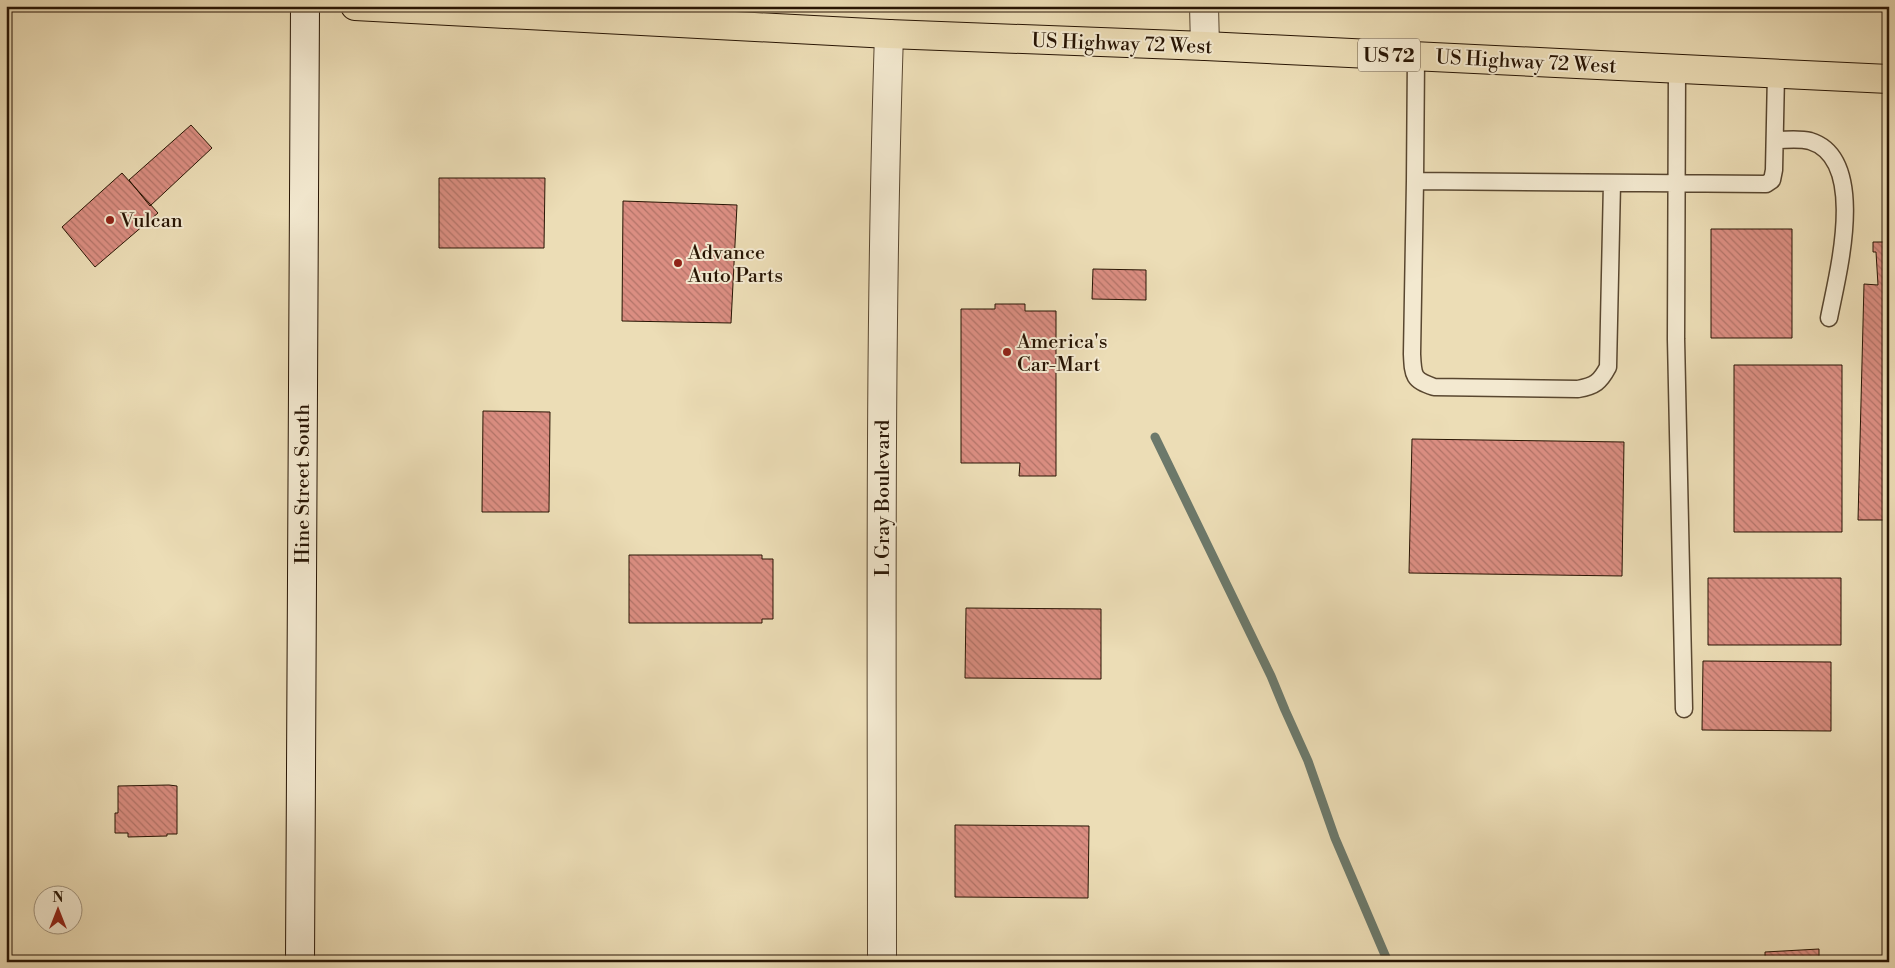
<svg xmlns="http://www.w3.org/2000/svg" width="1895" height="968" viewBox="0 0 1895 968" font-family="'Libre Bodoni',serif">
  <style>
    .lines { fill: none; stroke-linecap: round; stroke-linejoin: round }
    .stream { stroke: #6c796b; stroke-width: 9 }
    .building { fill: url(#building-back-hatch); stroke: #281504 }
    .lane-casing { stroke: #594730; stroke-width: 19 }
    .street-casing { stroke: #594730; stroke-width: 30 }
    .secondary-casing { stroke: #281504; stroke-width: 30 }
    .highway-casing { stroke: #281504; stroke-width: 30 }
    .lane { stroke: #f3e9d0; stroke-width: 16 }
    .street { stroke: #f3e9d0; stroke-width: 28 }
    .secondary { stroke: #f3e9d0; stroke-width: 28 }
    .highway { stroke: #ecddb6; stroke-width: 28 }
    .poi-dot { fill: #8f2418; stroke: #f3e9d0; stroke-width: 2 }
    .labels { text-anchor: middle; stroke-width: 4; stroke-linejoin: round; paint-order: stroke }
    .shield { fill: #f3e9d0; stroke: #655541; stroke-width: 1 }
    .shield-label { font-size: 19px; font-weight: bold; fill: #281504 }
    .street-label { font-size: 20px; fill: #281504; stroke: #f3e9d0 }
    .poi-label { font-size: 20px; fill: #281504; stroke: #f3e9d0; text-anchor: start }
  </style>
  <defs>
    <pattern id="building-back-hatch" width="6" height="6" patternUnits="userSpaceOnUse" patternTransform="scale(1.25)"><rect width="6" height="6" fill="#db8e82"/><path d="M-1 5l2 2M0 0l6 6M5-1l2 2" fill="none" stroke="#b27368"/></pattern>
  </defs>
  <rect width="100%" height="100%" fill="#ecddb6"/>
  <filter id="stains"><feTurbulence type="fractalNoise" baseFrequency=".004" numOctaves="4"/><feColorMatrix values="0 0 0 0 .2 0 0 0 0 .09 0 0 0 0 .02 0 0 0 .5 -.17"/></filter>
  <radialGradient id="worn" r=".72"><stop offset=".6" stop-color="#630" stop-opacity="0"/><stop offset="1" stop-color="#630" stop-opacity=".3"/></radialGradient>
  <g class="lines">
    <path class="stream" d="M1155,437L1271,676L1285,710L1308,761L1335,838L1388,962"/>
  </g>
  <path class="building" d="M191,125L212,148L150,206L129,180Z
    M122,173L158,213L95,267L62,227Z
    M439,178H545L544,248H439Z
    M623,201L737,205L731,323L622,321Z
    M1711,229H1792V338H1711Z
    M1873,242H1889V520H1858L1864,284L1878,285L1876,252H1873Z
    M1093,269L1146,270V300L1092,299Z
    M995,304H1025V311H1056V476H1019L1020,463H961V309H995Z
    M1734,365H1842V532H1734Z
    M483,411L550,412L549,512H482Z
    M1412,439L1624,442L1622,576L1409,573Z
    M629,555H762V559H773V619H762V623H629Z
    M1708,578H1841V645H1708Z
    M966,608L1101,609V679L965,678Z
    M1703,661L1831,662V731L1702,730Z
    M169,785L177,786V834H167V836L128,837V833H115V813H118V786Z
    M955,825L1089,826L1088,898L955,897Z
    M1819,949V962H1765V952Z
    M465,960H533V962H465Z"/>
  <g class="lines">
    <g class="lane-casing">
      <path id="lane" d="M1416,56L1415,181L1766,184L1772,180L1774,170L1776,74
        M1677,69L1676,339L1684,709
        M1775,140C1786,140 1799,138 1810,141C1869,159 1837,276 1829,318
        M1415,181L1412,354C1413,376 1413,380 1434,387L1578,389C1595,386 1600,382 1608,367L1612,183"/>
    </g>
    <g class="street-casing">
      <path id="street" d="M1204,6L1205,46
        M882,962C882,653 879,343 889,34"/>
    </g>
    <g class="secondary-casing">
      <path id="secondary" d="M300,962L305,6"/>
    </g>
    <g class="highway-casing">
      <path id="highway" d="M355,6L889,34L1205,46L1889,79"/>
    </g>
    <use href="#lane" class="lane"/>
    <use href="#street" class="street"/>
    <use href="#secondary" class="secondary"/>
    <use href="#highway" class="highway"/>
  </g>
  <g class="poi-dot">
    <circle cx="110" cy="220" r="5"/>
    <circle cx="678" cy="263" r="5"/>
    <circle cx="1007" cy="352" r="5"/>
  </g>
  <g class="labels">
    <rect class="shield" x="1358" y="38.5" width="62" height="33" rx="4"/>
    <g class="shield-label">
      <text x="1389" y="62">US 72</text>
    </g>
    <g class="street-label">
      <text transform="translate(1122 43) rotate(2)" y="7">US Highway 72 West</text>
      <text transform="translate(1526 61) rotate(3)" y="7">US Highway 72 West</text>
      <text transform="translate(302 484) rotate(-90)" y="7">Hine Street South</text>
      <text transform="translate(882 498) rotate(-90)" y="7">L Gray Boulevard</text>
    </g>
    <g class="poi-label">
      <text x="120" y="227">Vulcan</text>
      <text x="688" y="259">Advance<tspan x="688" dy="23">Auto Parts</tspan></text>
      <text x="1017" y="348">America's<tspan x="1017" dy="23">Car-Mart</tspan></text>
    </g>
  </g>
  <rect width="1895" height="968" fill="none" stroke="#ecddb6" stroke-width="25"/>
  <rect x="8" y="8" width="1880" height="953" fill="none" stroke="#281504" stroke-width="2.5"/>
  <rect x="12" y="12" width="1870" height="943" fill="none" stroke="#281504"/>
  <g transform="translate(58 910)"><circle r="24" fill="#f3e9d0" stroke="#a2947e"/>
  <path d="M0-4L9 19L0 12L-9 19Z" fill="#8f2418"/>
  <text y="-8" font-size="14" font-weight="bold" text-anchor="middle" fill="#281504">N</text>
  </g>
  <rect width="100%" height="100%" filter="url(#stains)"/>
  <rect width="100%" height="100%" fill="url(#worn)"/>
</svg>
